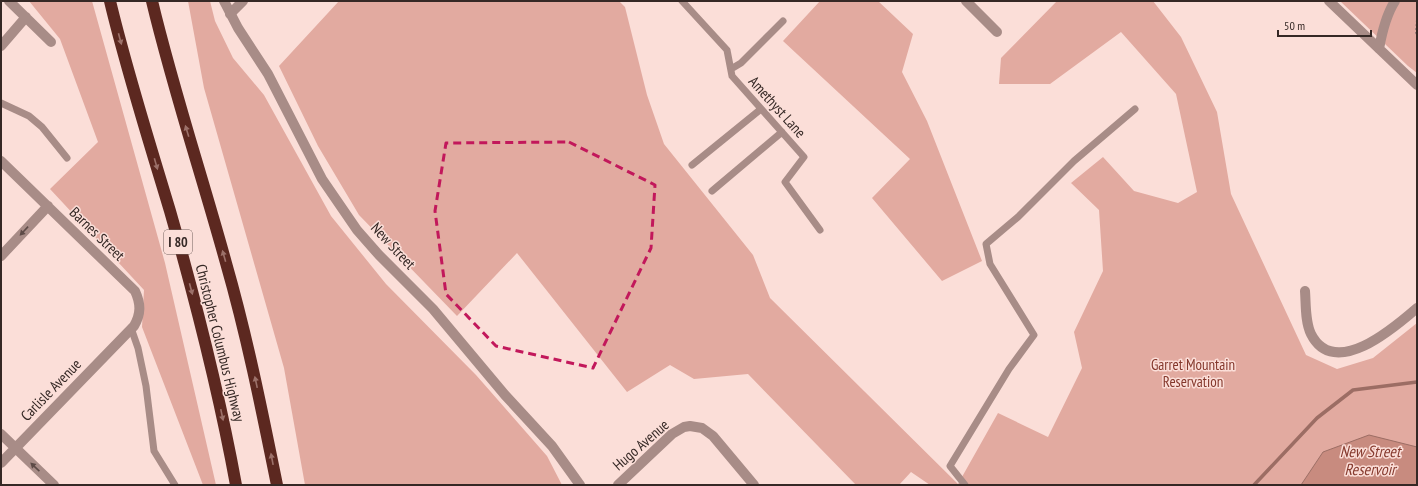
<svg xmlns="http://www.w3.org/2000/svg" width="1418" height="486" viewBox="0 0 1418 486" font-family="'PT Sans Narrow',sans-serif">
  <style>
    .green { fill: #e2aaa0 }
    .water { fill: #c88b7f; stroke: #9c6d64 }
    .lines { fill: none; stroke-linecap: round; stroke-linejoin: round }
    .stream { stroke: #9c6d64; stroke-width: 3.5 }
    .path { stroke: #927d79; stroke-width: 2; stroke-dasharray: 2 2; stroke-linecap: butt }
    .service { stroke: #a88c87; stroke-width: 7 }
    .minor { stroke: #a88c87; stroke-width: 10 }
    .tertiary { stroke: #a88c87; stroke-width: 10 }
    .motorway { stroke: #5c2820; stroke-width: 12 }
    .oneway { fill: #9c716a }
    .oneway2 { fill: #5d4b47 }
    .marked { fill: none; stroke: #c2185b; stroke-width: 3; stroke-dasharray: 8 5; stroke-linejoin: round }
    .labels { text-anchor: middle; stroke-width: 3; stroke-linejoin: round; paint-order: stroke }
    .shield { fill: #fbded8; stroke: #705f5b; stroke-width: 1 }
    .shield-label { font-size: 14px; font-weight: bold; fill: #352825 }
    .street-label { font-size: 15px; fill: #352825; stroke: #fbded8 }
    .park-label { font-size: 15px; fill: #84372b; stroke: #fbded8 }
    .water-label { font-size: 16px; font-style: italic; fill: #863a2e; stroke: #fbded8 }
  </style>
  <rect width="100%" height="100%" fill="#fbded8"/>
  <path class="green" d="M29,1H92L165,263L216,485H203L142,327L144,290L50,189L98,142L60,39Z
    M188,1H210L215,21L233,58L264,95L331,216L386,284L476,375L547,456L562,485H305L284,368L204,88Z
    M339,1H619L625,7L647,95L664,144L753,255L770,298L958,484L998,413L1048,437L1082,368L1074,332L1103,271L1099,210L1071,183L1103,157L1134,191L1178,203L1197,192L1176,94L1121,32L1050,84H999L1001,58L1057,1H1153L1181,37L1217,112L1231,194L1306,355L1337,369L1373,358L1417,323V447L1369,436L1323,452L1301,485H930L911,472L899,485H856L748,374L694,379L670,365L627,392L517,253L457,316L359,215L318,146L279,66Z
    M820,1H878L913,34L902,72L927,121L982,261L942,281L872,198L910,159L783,41Z
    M1340,1H1417V73L1408,66Z"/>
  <path class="water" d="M1369,435L1417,447V485H1301L1323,452Z"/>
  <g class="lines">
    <path class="stream" d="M1254,485L1317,418L1353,390L1417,382"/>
    <path class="path" d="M1417,20L1416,32L1417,36"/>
    <path class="service" d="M682,1L727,50L732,76L804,157L785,182L820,230
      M731,69L741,63L783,21
      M1,103L29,116L42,127L67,158
      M692,165L761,109
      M712,191L782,132
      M131,328L138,348L146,386L154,451L175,485
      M965,485L950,466L1009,369L1034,335L990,264L986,244L1018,217L1074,161L1135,109"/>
    <path class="minor" d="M9,1L51,42
      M966,1L997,32
      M1329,1L1417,85
      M230,14L243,1
      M1,46L26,17
      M1379,49C1382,32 1386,15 1395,1
      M1,161L135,291C141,304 141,314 134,326L1,463
      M1,256L48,206
      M1305,291C1306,304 1305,322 1311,334C1334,380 1394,328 1417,308
      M1,434L54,485
      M618,485L672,434L684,427L690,426L702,428L713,436L754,485"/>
    <path class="tertiary" d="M224,1L238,28L268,74L322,179L357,230L379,255L433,309L505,395L552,446L580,485"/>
    <path class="motorway" d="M110,1C127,72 149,141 170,211C196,302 219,392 236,485
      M152,1C173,89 202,176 226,263C247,336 262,411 277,485"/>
  </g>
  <defs><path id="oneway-solid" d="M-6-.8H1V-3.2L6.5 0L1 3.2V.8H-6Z"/></defs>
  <g class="oneway">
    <use href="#oneway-solid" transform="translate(120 39) rotate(75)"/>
    <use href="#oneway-solid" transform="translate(187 131) rotate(-107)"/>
    <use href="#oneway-solid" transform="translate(156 164) rotate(74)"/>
    <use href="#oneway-solid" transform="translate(224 256) rotate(-106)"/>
    <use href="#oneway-solid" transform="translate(191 289) rotate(75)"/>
    <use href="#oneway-solid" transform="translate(256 382) rotate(-102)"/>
    <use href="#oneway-solid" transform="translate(222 415) rotate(78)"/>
    <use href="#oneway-solid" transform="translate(272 459) rotate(-101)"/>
  </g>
  <g class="oneway2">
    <use href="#oneway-solid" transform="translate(24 231) rotate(133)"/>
    <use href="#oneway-solid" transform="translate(35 467) rotate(-137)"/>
  </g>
  <path class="marked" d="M569,142L655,185L651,248L593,368L496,346L446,294L435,211L446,143Z"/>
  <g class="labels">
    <rect class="shield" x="164" y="230" width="28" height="24" rx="3"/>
    <g class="shield-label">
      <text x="178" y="247">I 80</text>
    </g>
    <g class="street-label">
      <text transform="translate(777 107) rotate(48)" y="5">Amethyst Lane</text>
      <text transform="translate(97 234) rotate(44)" y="5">Barnes Street</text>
      <text transform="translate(393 246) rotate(47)" y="5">New Street</text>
      <text transform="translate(220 343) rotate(76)" y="5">Christopher Columbus Highway</text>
      <text transform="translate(51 390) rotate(-46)" y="5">Carlisle Avenue</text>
      <text transform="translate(641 445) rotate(-41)" y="5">Hugo Avenue</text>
    </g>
    <g class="park-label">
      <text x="1193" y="370">Garret Mountain<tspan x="1193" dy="17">Reservation</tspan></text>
    </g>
    <g class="water-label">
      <text x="1370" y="457">New Street<tspan x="1370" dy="18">Reservoir</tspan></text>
    </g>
  </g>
  <rect width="1418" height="486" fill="none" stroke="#352825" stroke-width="4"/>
  <path d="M1278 30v6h93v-6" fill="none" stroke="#352825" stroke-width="2"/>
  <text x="1284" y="30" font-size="12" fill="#352825" stroke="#fbded8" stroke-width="3" paint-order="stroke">50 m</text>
</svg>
